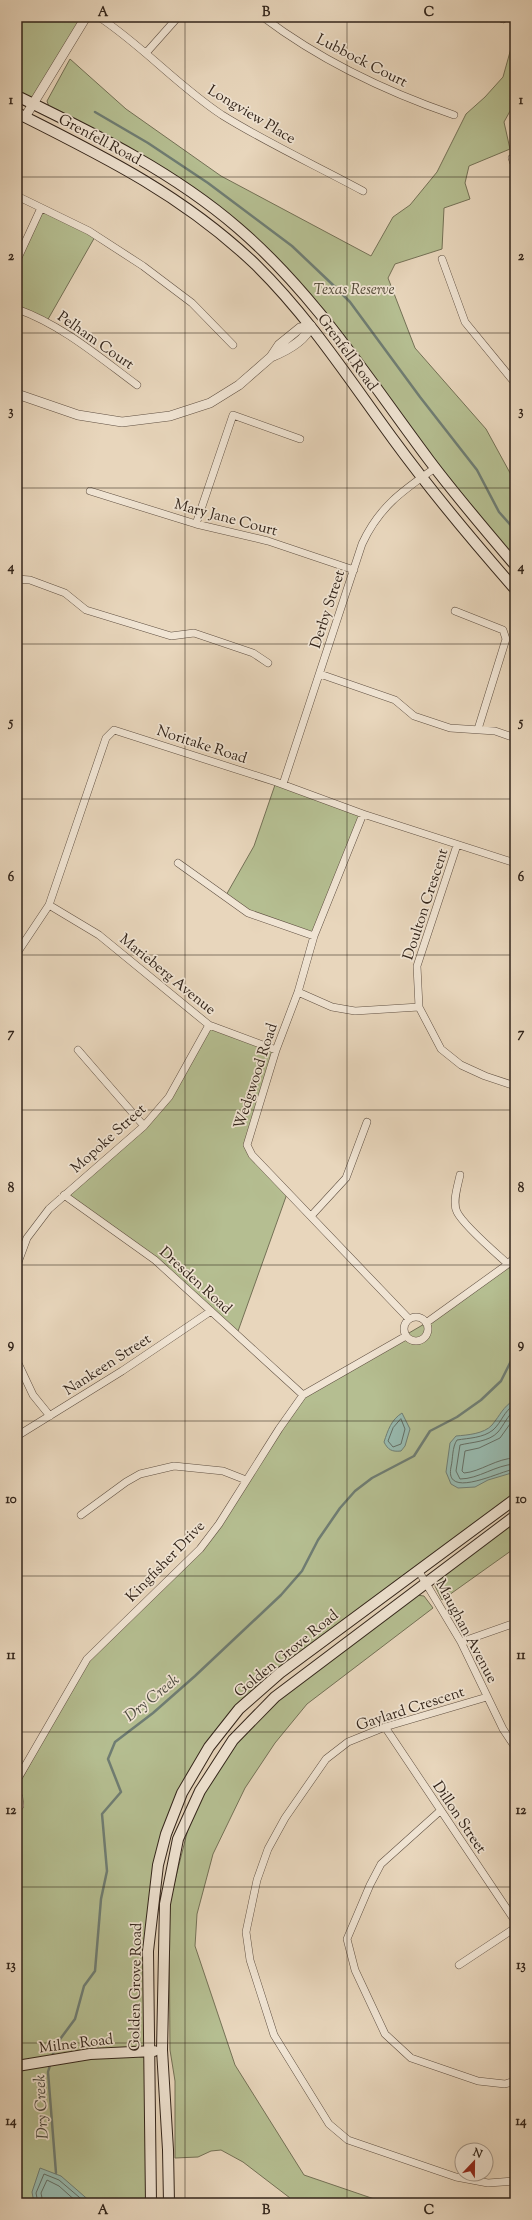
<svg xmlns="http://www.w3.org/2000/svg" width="532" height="2220" viewBox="0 0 532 2220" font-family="'Sorts Mill Goudy',serif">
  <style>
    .green { fill: #b5be91; stroke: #747156 }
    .water { fill: #97b9ae; stroke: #6f7d73 }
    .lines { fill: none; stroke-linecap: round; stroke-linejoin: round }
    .shore { stroke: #646e64; stroke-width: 1 }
    .stream { stroke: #6f7d73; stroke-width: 2.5 }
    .minor-casing { stroke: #605042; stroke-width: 8 }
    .tertiary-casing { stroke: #605042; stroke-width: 10 }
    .secondary-casing { stroke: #32241a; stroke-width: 12 }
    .minor { stroke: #f0e4d3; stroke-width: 7 }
    .tertiary { stroke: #f0e4d3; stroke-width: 9 }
    .secondary { stroke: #f0e4d3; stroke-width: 10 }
    .grid { fill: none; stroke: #32241a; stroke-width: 1; stroke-opacity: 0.55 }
    .labels { text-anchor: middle; stroke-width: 3.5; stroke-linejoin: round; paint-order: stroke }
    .street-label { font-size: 15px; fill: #32241a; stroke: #f0e4d3 }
    .park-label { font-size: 15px; font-style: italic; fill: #534a38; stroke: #f0e4d3 }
    .water-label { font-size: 16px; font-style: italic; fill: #4b493f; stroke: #f0e4d3 }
    .neatline { fill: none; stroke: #32241a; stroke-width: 1.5 }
    .grid-label { font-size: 13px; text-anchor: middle; font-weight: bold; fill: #32241a }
  </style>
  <rect width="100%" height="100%" fill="#e8d6bc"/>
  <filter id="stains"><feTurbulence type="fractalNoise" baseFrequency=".005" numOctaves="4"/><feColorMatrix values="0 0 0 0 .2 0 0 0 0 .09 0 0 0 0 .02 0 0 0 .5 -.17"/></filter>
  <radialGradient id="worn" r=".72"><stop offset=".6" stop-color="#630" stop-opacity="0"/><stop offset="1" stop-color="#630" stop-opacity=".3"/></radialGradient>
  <path class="green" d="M17,17H86L32,103L17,96Z
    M515,34V102L504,122L510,149L469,166L465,183L470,199L444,208L442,249L395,264L388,278L415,348L486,429L515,482V559L439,465L326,312L294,276L241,226L173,174L49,107L47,101L70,59L126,109L221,176L371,256L393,217L410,205L437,172L466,114L485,97L503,77Z
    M41,208L96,235L47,321L17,309V260Z
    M276,782L363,814L314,936L248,913L225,897L254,846Z
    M209,1025L276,1050L247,1145L288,1191L237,1334L155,1260L64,1195L144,1126L169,1097Z
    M515,1257V1499L280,1673L209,1748L166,1834L148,1951L151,2203H17V1788L87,1659L200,1549L303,1395L426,1323Z
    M515,1520V1548L442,1600L435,1586L438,1578Z
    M416,1595L424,1596L433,1608L307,1704L275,1743L245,1788L213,1854L197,1914L195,1946L235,2065L304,2175L386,2203H289L290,2198L243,2162L221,2150L211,2151L198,2157L175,2158V2081L170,2050L169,1904L189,1825L206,1790L236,1743L277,1700Z"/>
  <path class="water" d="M515,1399V1472L488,1480L475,1487L458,1488L451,1484L446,1472L450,1443L456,1436C467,1435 484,1434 492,1425C501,1414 502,1408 515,1399Z
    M402,1413L410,1429L405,1446L401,1451C392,1452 388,1450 384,1442C388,1430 391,1420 402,1413Z
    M40,2168L61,2176L92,2203H34L32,2192Z"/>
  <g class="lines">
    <path class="shore" d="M515,1404C503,1412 502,1422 493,1430C483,1438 469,1438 457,1440C452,1447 453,1459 451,1467C444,1501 502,1470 515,1469
      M515,1410C507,1416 504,1425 498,1432C489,1442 472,1442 460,1445L456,1471L460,1479C479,1479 495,1465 515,1464
      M515,1417L500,1438L479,1448L465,1451L462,1471L464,1473C480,1472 497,1458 515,1458
      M401,1419L405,1429L401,1444L393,1447L388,1441L393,1428Z
      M38,2203L36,2193L44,2174L59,2180L86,2203
      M43,2203L41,2193L47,2180L59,2186L78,2203"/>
    <path class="stream" d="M95,112L148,143L208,183L292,246L332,284L350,302L420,397L477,470L499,512L515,530
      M52,2058L55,2046L75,2019L84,1986L95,1971L101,1899L107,1871L102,1814L121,1792L108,1759L115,1742L153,1713L195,1676L281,1595L302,1571L318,1540L340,1508L355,1491L372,1478L414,1456L430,1431L457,1417L481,1400L501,1381L515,1353
      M51,2062L48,2072L56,2173"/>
    <g class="minor-casing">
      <path id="minor" d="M99,17C143,46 178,86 222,115C267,143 317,166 363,191
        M263,17C320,60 387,92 454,115
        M498,17L503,19
        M146,53L178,17
        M512,158L515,167
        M17,196L89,231L143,266L192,303L233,345
        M442,259L465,322L515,383
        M17,260L41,208
        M17,309C62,325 99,357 137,385
        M90,491L196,524L268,541L354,570
        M196,524L233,415L300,439
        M17,579L30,580L65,593L86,610L171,636L194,633L253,653L268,663
        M455,611L503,630L506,639L478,729
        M320,674L395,700L414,716L450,728L495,731L515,738
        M283,784L362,544C379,507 402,491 435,468
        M363,814L314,936L298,992L276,1050L247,1145L252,1155L409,1319
        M457,845L417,966L419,1007L441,1049L461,1065L485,1076L515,1086
        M178,863L248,913L314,936
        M49,905L99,935L209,1025L276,1050
        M17,953L49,905L106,738L114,730L276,782L363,814L515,863
        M298,992L332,1007L355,1011L419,1007
        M78,1050L144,1126
        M460,1175C458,1185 452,1202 457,1212C464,1226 496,1253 508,1264
        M64,1195L155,1260L303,1395
        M312,1215L346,1178L367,1122
        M17,1265L27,1238L49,1209L144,1126L169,1097L209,1025
        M404 1329a12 12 0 1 1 24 0a12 12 0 1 1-24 0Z
        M426,1323L508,1264L515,1257
        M17,1361L33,1395L50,1416
        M17,1436L122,1371L211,1311
        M81,1515L126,1482L140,1474L174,1466L223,1471L246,1480
        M418,1570L461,1642L503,1729L515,1747
        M461,1642L515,1623
        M487,1697L385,1727L348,1742L326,1759L285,1818L268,1849L257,1880L246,1932L250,1960L274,2035L329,2124L348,2140L456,2177L488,2183L515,2181
        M385,1727L515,1921
        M17,1780L87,1659L200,1549L219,1524L279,1429L303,1395L406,1336
        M17,1794L19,1797L20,1806L17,1808
        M440,1811L381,1864L370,1885L347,1939L355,1970L385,2034L411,2058L478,2081L505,2084L515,2081
        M459,1965L515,1928"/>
    </g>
    <g class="tertiary-casing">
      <path id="tertiary" d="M25,117L86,17
        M271,357C286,351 305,341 311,326
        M17,394L78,415L122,422L170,416L210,403L239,385L271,357L279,345L300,328L311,326"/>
    </g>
    <g class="secondary-casing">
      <path id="secondary" d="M17,96C95,134 172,171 238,228C315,294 369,380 429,460C456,496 486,531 515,565
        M17,113C105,157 184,196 256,265C309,317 349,379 393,439C431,491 472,540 515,589
        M17,2066L90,2054L154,2051
        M151,2203L148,1951L158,1865L166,1834L182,1793L209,1747L239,1709L280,1673L515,1499
        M169,2203L168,2150L162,2050L165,1904L178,1839L200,1791L233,1740L275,1697L515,1516"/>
    </g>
    <use href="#minor" class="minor"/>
    <use href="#tertiary" class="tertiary"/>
    <use href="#secondary" class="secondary"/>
  </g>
  <path class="grid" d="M185,17V2203M347,17V2203M17,177H515M17,333H515M17,488H515M17,644H515M17,799H515M17,955H515M17,1110H515M17,1265H515M17,1421H515M17,1576H515M17,1732H515M17,1887H515M17,2043H515"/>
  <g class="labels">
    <g class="street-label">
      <text transform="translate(362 60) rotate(27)" y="5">Lubbock Court</text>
      <text transform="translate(252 114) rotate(31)" y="5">Longview Place</text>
      <text transform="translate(100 139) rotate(28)" y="5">Grenfell Road</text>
      <text transform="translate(96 340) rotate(35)" y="5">Pelham Court</text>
      <text transform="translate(348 352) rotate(54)" y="5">Grenfell Road</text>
      <text transform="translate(226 517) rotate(15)" y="5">Mary Jane Court</text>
      <text transform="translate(327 609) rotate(-72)" y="5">Derby Street</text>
      <text transform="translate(202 744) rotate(18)" y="5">Noritake Road</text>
      <text transform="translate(425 904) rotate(-72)" y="5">Doulton Crescent</text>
      <text transform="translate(168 974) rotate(39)" y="5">Marieberg Avenue</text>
      <text transform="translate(255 1076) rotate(-72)" y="5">Wedgwood Road</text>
      <text transform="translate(108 1138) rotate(-42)" y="5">Mopoke Street</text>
      <text transform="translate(196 1280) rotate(42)" y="5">Dresden Road</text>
      <text transform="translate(107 1364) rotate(-33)" y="5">Nankeen Street</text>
      <text transform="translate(165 1561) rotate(-46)" y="5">Kingfisher Drive</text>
      <text transform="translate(467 1631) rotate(62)" y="5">Maughan Avenue</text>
      <text transform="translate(286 1653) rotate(-39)" y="5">Golden Grove Road</text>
      <text transform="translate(410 1708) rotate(-18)" y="5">Gaylard Crescent</text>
      <text transform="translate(460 1817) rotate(56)" y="5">Dillon Street</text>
      <text transform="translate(135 1987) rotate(-89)" y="5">Golden Grove Road</text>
      <text transform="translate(76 2043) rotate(-7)" y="5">Milne Road</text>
    </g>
    <g class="park-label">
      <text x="354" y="294">Texas Reserve</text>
    </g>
    <g class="water-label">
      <text transform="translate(151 1697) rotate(-39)" y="6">Dry Creek</text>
      <text transform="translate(40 2107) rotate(-93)" y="6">Dry Creek</text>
    </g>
  </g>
  <rect width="532" height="2220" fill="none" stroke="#e8d6bc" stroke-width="44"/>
  <g transform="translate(474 2162) rotate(22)"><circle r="19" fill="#f0e4d3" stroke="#a49789"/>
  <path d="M0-3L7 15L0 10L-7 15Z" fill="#8f2418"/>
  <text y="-6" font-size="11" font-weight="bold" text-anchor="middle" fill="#32241a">N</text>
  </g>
  <rect x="22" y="22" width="488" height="2176" class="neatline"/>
  <g class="grid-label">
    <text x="103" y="16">A</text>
    <text x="266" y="16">B</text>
    <text x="429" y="16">C</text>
    <text x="11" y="104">1</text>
    <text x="521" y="104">1</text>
    <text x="11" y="260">2</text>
    <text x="521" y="260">2</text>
    <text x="11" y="415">3</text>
    <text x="521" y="415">3</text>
    <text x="11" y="571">4</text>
    <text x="521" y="571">4</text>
    <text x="11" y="726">5</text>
    <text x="521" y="726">5</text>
    <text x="11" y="881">6</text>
    <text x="521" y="881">6</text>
    <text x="11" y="1037">7</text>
    <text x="521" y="1037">7</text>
    <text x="11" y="1192">8</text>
    <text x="521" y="1192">8</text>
    <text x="11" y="1348">9</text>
    <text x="521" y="1348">9</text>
    <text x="11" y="1503">10</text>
    <text x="521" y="1503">10</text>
    <text x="11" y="1659">11</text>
    <text x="521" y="1659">11</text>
    <text x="11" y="1814">12</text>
    <text x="521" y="1814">12</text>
    <text x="11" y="1969">13</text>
    <text x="521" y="1969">13</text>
    <text x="11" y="2125">14</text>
    <text x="521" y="2125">14</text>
    <text x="103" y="2214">A</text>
    <text x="266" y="2214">B</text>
    <text x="429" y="2214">C</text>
  </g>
  <rect width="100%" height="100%" filter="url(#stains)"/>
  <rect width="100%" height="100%" fill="url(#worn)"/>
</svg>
